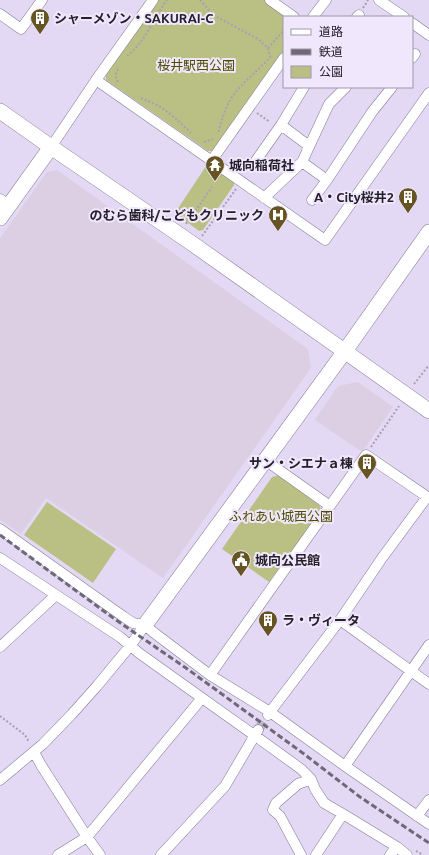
<svg xmlns="http://www.w3.org/2000/svg" width="429" height="855" viewBox="0 0 429 855" font-family="Ubuntu,'Noto Sans JP',sans-serif">
  <style>
    .commercial { fill: #dccfe3 }
    .green { fill: #bac083 }
    .lines { fill: none; stroke-linecap: round; stroke-linejoin: round }
    .street-tunnel { stroke: #bdb4cc; stroke-width: 10; stroke-dasharray: 10 5; stroke-linecap: butt }
    .street-casing { stroke: #837992; stroke-width: 11 }
    .secondary-casing { stroke: #837992; stroke-width: 16 }
    .path { stroke: #a79fb4; stroke-width: 2; stroke-dasharray: 2 2; stroke-linecap: butt }
    .street { stroke: #fff; stroke-width: 10 }
    .secondary { stroke: #fff; stroke-width: 15 }
    .rail { stroke: #6e6878; stroke-width: 3; stroke-dasharray: 6 3; stroke-linecap: butt }
    .labels { text-anchor: middle; stroke-width: 4; stroke-linejoin: round; paint-order: stroke }
    .poi-label { font-size: 13px; font-weight: bold; fill: #25212b; stroke: #f0e7fd; text-anchor: start }
    .park-label { font-size: 13px; fill: #4b4e00; stroke: #f0e7fd }
  </style>
  <rect width="100%" height="100%" fill="#e3d9f4"/>
  <path class="commercial" d="M57,170L308,349L311,368L163,578L46,498L21,534L0,520V238L47,172Z
    M358,382L393,407L362,452L315,420L338,386Z"/>
  <path class="green" d="M158,0H265L289,17H284V51L214,151H208L106,80V74Z
    M208,163L234,182V185L203,230L199,231L175,213Z
    M280,475L320,506L321,512L269,582L222,549L272,477Z
    M47,502L116,549L93,583L24,535Z"/>
  <g class="lines">
    <path class="street-tunnel" d="M258,730L268,715"/>
    <g class="street-casing">
      <path id="street" d="M270,0L294,17
        M379,0L404,17
        M0,14L21,29L42,0
        M313,17L326,0
        M357,17L359,15
        M412,23L429,35
        M412,58L415,54
        M96,80C173,133 248,187 325,240L429,93
        M281,125L309,146
        M51,147L96,80L153,0
        M212,160L284,58
        M255,162L281,125L304,87
        M302,162L327,180
        M264,198L302,162L329,104L346,87
        M0,199L9,205
        M312,200L327,180L372,112L392,87
        M265,460L330,506
        M0,529L124,617L133,623L145,625L153,632L210,675L270,712L340,620L382,558L427,497
        M0,558L120,637L139,653L202,698L254,735L301,769L311,779L315,789L324,803L343,814
        M340,620L429,684
        M0,647L56,595
        M210,675L366,455L429,498
        M268,715L270,712L345,766L429,824
        M34,752L41,765L87,837L100,855
        M345,766L429,645
        M0,780L43,744L72,714L97,686L130,646L145,625
        M417,816L429,800
        M58,855L87,837L202,698
        M161,855L225,786L258,730
        M301,855L280,816L273,810L276,803L298,784L311,779
        M316,855L343,814L397,847L407,855
        M390,855L397,847"/>
    </g>
    <g class="secondary-casing">
      <path id="secondary" d="M0,111L51,147L190,242L429,411
        M0,218L51,147
        M145,625L345,351L429,232"/>
    </g>
    <path class="path" d="M200,0L209,10L217,17L258,39L268,48L270,57C259,70 245,80 235,93C226,104 222,119 218,133
      M363,8L368,0
      M268,48L284,30
      M127,56C146,41 153,19 167,0
      M118,82C114,76 116,73 119,67
      M141,98C147,101 153,103 159,106C170,113 181,123 191,133
      M257,113L270,122
      M204,142L213,139
      M186,224L212,187
      M202,236L236,189
      M414,384L429,365
      M371,447L399,406
      M0,716L25,735L29,742
      M416,851L423,855"/>
    <use href="#street" class="street"/>
    <use href="#secondary" class="secondary"/>
    <path class="rail" d="M0,535L116,620L186,668L252,716L304,754L360,797L429,843"/>
  </g>
  <defs>
    <g id="building-pin" transform="scale(1)"><path d="M0 17L-7.5 6A9.5 9.5 0 1 1 7.5 6Z" fill="#665523" stroke="#f0e7fd"/><path d="M-4-6H4V6H1V3H-1V6H-4ZM-2.5-4.3h1.7v1.8h-1.7ZM.8-4.3h1.7v1.8H.8ZM-2.5-1h1.7V.8h-1.7ZM.8-1h1.7V.8H.8Z" fill="#fff"/></g>
    <g id="temple-pin" transform="scale(1)"><path d="M0 17L-7.5 6A9.5 9.5 0 1 1 7.5 6Z" fill="#665523" stroke="#f0e7fd"/><path d="M0-6L5-2H3V0L6.5 2.5H4V6H1.5V3h-3V6H-4V2.5H-6.5L-3 0V-2H-5Z" fill="#fff"/></g>
    <g id="hospital-pin" transform="scale(1)"><path d="M0 17L-7.5 6A9.5 9.5 0 1 1 7.5 6Z" fill="#665523" stroke="#f0e7fd"/><path d="M-5-5h3v3.5h4V-5h3V5h-3V1.5h-4V5h-3Z" fill="#fff"/></g>
    <g id="civic-pin" transform="scale(1)"><path d="M0 17L-7.5 6A9.5 9.5 0 1 1 7.5 6Z" fill="#665523" stroke="#f0e7fd"/><path d="M-.6-6.5H3V-4.5H.6V-3L4-1V1h2V6H-6V1h2V-1L-.6-3ZM-1.2 2.5V6h2.4V2.5Z" fill="#fff"/></g>
  </defs>
  <g fill-rule="evenodd">
    <use href="#building-pin" x="40" y="18"/>
    <use href="#temple-pin" x="215" y="165"/>
    <use href="#building-pin" x="408" y="197"/>
    <use href="#hospital-pin" x="278" y="215"/>
    <use href="#building-pin" x="367" y="463"/>
    <use href="#civic-pin" x="241" y="560"/>
    <use href="#building-pin" x="268" y="620"/>
  </g>
  <g class="labels">
    <g class="poi-label">
      <text x="54" y="23">シャーメゾン・SAKURAI-C</text>
      <text x="229" y="170">城向稲荷社</text>
      <text x="394" y="202" text-anchor="end">A・City桜井2</text>
      <text x="264" y="220" text-anchor="end">のむら歯科/こどもクリニック</text>
      <text x="353" y="468" text-anchor="end">サン・シエナａ棟</text>
      <text x="255" y="565">城向公民館</text>
      <text x="282" y="625">ラ・ヴィータ</text>
    </g>
    <g class="park-label">
      <text x="196" y="70">桜井駅西公園</text>
      <text x="281" y="521">ふれあい城西公園</text>
    </g>
  </g>
  <rect x="283" y="16" width="130" height="72" fill="#f0e7fd" stroke="#9f98a9"/>
  <rect x="291" y="29" width="20" height="6" fill="#ffffff" stroke="#9f98a9"/>
  <text x="319" y="36" font-size="12" fill="#25212b">道路</text>
  <rect x="291" y="49" width="20" height="6" fill="#6e6878" stroke="#9f98a9"/>
  <text x="319" y="56" font-size="12" fill="#25212b">鉄道</text>
  <rect x="291" y="66" width="20" height="12" fill="#bac083" stroke="#9f98a9"/>
  <text x="319" y="76" font-size="12" fill="#25212b">公園</text>
</svg>
